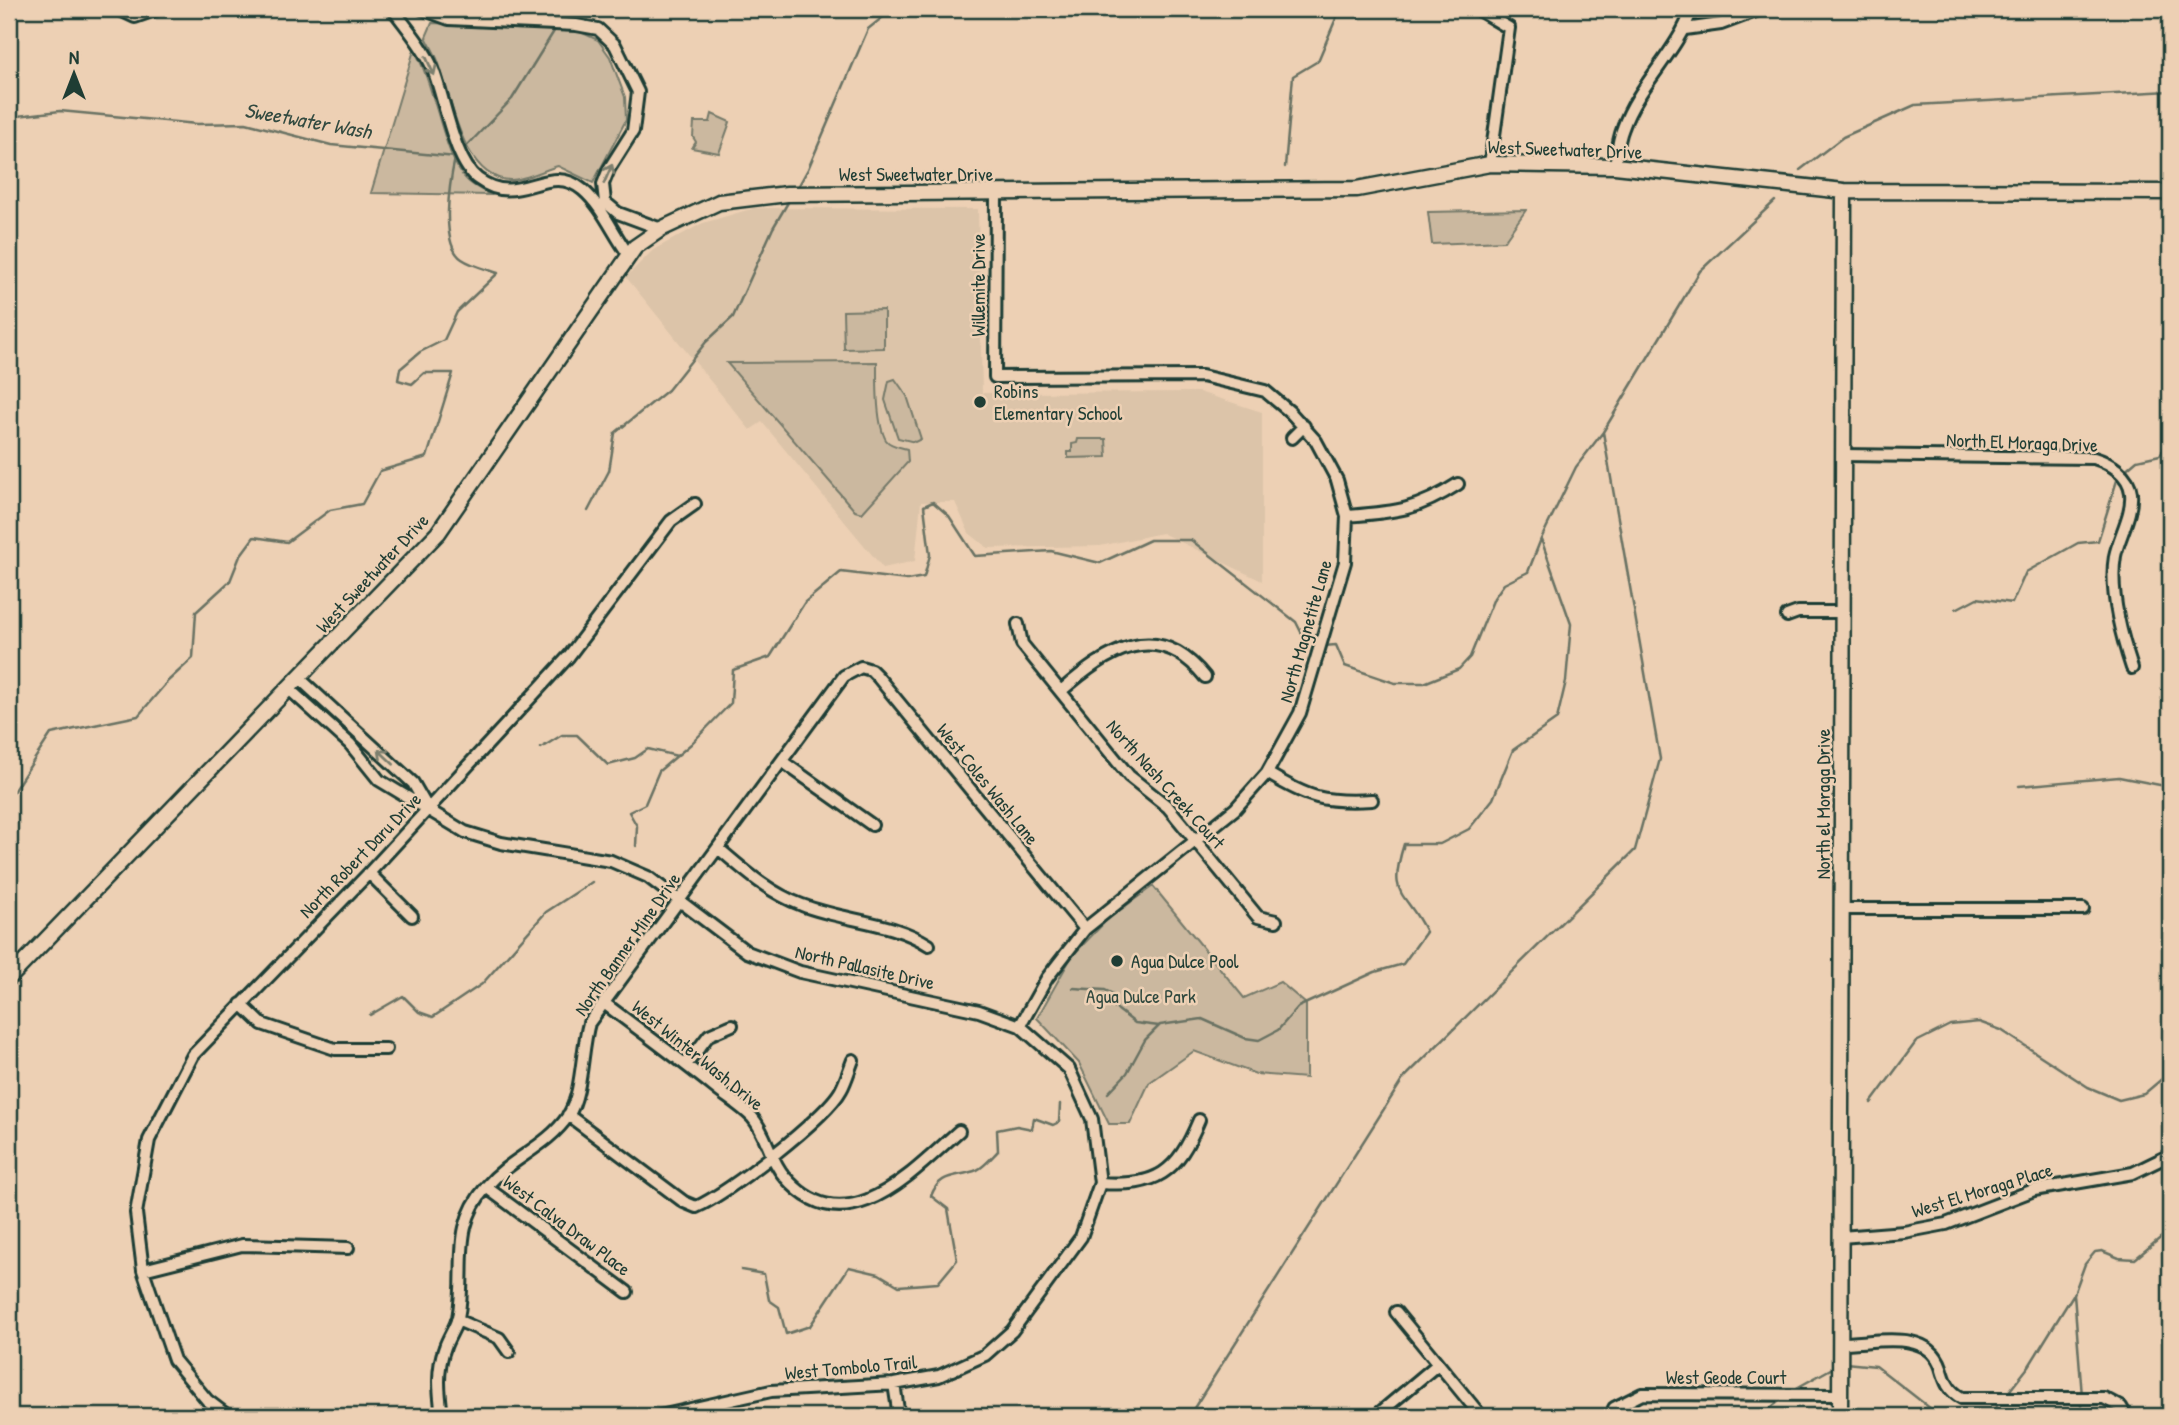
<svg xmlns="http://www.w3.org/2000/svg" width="2179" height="1425" viewBox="0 0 2179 1425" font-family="'Patrick Hand',sans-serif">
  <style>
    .built { fill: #dcc4a9 }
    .green { fill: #cbb89f; stroke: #757a6a; stroke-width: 2 }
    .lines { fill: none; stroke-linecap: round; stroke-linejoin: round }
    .stream { stroke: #697263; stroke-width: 2.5 }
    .street-casing { stroke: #1f3d34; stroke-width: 16 }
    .secondary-casing { stroke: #1f3d34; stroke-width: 19 }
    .street { stroke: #edd0b4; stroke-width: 10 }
    .secondary { stroke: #edd0b4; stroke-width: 14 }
    .oneway { stroke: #7c7f6e }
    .poi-dot { fill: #1f3d34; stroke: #edd0b4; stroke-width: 2.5 }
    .labels { text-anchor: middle; stroke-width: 5; stroke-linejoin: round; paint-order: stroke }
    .street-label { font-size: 19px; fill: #1f3d34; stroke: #edd0b4 }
    .poi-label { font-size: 19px; fill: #1f3d34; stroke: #edd0b4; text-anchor: start }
    .park-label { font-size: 19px; fill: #30493f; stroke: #edd0b4 }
    .water-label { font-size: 21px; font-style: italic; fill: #324a40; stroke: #edd0b4 }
  </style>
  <rect width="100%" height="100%" fill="#edd0b4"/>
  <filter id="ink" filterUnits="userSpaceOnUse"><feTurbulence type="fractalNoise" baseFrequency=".0143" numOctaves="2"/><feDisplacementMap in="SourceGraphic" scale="14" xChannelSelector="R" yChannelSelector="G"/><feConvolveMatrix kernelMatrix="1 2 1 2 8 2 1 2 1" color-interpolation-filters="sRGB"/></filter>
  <g filter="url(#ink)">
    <path class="built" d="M754,208L978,209L982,393L1199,392L1262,412V581L1162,533L1100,546L988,548L969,533L955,502H921L915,561L883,568L762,422L750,430L626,277L653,250L703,223Z"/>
    <path class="green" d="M432,23L574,29L598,40L610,57L625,97L626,120L593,183L558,166C544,170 524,180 511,180C462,181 450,93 438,61C435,53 430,45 426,37Z
      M414,50C435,82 443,158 467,180C473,186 482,190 490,195L371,193Z
      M712,114L730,122L719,153L692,148L696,142L693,137L694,122H710Z
      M1526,210L1504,241L1432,244L1428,212Z
      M884,310V348L844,349L843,311Z
      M877,362C877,381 876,423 886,440C890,446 900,447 907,449L908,462L862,513L855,511L727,363Z
      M895,379L907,396L921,439L915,442L898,438L885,400L889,381Z
      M1078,439H1106L1107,457L1068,458V452H1072V444L1077,443Z
      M1153,886L1244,998L1280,982L1306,1004V1078L1256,1074L1194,1051L1149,1083L1130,1124H1109L1079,1063L1037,1018L1072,956L1108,919Z"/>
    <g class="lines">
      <path class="stream" d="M561,20L569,9
        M9,117L60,111L197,124L246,123L331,145L456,157
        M463,150L512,99L556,28
        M1285,167L1293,76L1318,61L1340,9
        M1800,170L1843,137L1915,105L2170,91
        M798,187L808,169L868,29L893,9
        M2123,472L2137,460L2160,455L2170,436
        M588,511L609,471L615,433L668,390L706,342L733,317L773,228L790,199
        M1956,609L1977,598L2012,603L2026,572L2078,543L2098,541L2118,477
        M1324,646L1336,645L1345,666L1395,683H1424L1459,669L1470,657L1494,598L1504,584L1528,572L1541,539
        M541,748L562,735H577L608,765L635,758L648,749L677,756
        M2019,786L2119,777L2170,787
        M9,798L51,734L138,716L168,681L193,658L196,612L230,581L240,556L254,537L287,542L330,510L362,504L380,471L427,457L453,373H424L412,384L398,380L400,369L420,352L444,340L457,312L498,273C487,269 472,266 462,259C439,244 450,181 455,158
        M636,846L637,826L629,812L645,804L659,771L691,744L731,703L733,670L770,657L805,602L841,572L907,580L924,577L930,555L924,506L933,502L949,516L975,556L1051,551L1100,563L1150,540H1191L1296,622L1305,640L1318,644
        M1073,988L1105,990L1113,994V1006L1135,1023L1159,1026
        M370,1015L403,996L419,1012L433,1017L482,984L546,912L592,882
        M1108,1093L1127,1073L1145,1040L1160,1025L1202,1019L1245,1038L1259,1040L1278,1030L1298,1007L1375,972L1403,964L1426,932C1405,889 1387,898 1404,844H1440L1469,829L1493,799L1513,750L1557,719L1566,681L1571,624L1541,539L1576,467L1603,432
        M1871,1103L1916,1042L1950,1025L1979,1022L2001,1030L2088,1087L2119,1100L2144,1094L2170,1072
        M741,1270L764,1274L769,1300L779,1307L786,1334L810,1326L849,1267L879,1274L899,1286L938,1283L957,1260L948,1209L931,1196C940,1172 956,1178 977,1170C984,1167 992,1157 998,1151L997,1130L1017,1126L1032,1129L1034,1118L1053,1125L1059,1122L1060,1104
        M1845,1363L1876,1366L1940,1416
        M1793,1390L1836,1366
        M2007,1394L2029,1366L2073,1295
        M2082,1396L2074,1294L2085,1264L2095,1252L2102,1251L2119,1258L2135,1259L2170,1230
        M1189,1416L1403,1079L1635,850L1660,759L1603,432L1700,271L1775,201
        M1760,1416L1782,1399
        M1989,1416L2000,1402
        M2079,1416L2082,1402"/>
      <g class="street-casing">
        <path id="street" d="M118,9L135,17L158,9
          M393,9C406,27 423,46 432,67C444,94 453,161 478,179C520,210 547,160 583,190C603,207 613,234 629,255
          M422,9L449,19L576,25L598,29L615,45L638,92L633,131L609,169L603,184L605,202L618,213L661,229
          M1477,9L1509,28L1490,164
          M1685,29L1721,24L1761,9
          M1615,166C1617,154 1618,140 1623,128C1638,85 1677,53 1692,9
          M996,194L995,377L1202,376L1265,391L1290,412L1316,441L1337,480L1347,516L1345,562L1300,713L1267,773L1235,809L1085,929L1047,978L1020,1026
          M1292,438L1304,426
          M1842,455L2094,458C2110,463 2129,474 2131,493C2133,514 2119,536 2115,556C2109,591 2121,635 2132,668
          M1347,516C1395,512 1416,511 1458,484
          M1787,616L1798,612H1842
          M1018,624L1022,644L1129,776L1168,807L1258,917L1276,921
          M861,667L871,670L877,676L1085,929
          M299,678L413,783L428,809
          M289,689L350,744L379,780L465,832L501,843L611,861L648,877L747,952L800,972L979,1011L1020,1026L1069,1069L1092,1119L1100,1183L1081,1237L1012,1331L985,1355L939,1376L894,1384L771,1391L660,1416
          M1061,691C1107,651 1157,617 1205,677
          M783,762L872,825
          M1267,773C1308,798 1324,803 1372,800
          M718,848C744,870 769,893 802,905C843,921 892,921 929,945
          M369,873L412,916
          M1843,909H2083
          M604,1003C641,1031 678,1058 714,1087C726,1097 741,1106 752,1117C767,1134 770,1161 785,1177C845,1247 911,1173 959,1131
          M241,1004L262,1024L335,1049H386
          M686,1065L709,1035L732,1025
          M568,1115L684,1202L696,1207C726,1195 826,1118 841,1090C846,1081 849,1070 853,1060
          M1100,1183C1157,1187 1177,1173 1199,1120
          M486,1187L627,1292
          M1841,1237L1904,1232L1946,1224L2034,1190L2133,1173L2170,1155
          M143,1270L242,1245L348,1248
          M1396,1312L1481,1416
          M457,1320L499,1338L509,1352
          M1841,1343C1874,1343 1928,1328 1941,1367C1945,1381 1948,1391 1962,1398H2104L2121,1407L2126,1416
          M894,1384L899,1416
          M1614,1408L1642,1394L1841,1395
          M228,1416L207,1400L174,1360L143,1270L136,1213L149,1140L193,1055L369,873L569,656L671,521L695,504
          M442,1416C439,1393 436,1370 445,1347C448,1338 455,1328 458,1318C468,1268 449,1229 487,1186C511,1158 547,1147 568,1116C583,1093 581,1051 589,1023L844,676L861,667
          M1376,1416L1438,1364"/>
      </g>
      <g class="secondary-casing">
        <path id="secondary" d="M9,978L438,533L635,247L661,229L719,202L787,194L1357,189L1490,164L1615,166L1844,191L2170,192
          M1840,1416L1844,191"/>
      </g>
      <use href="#street" class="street"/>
      <use href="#secondary" class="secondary"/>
    </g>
    <defs><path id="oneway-shaft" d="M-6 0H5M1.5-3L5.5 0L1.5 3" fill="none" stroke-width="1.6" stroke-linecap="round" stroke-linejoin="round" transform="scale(1.75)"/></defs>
    <g class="oneway">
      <use href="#oneway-shaft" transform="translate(430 66) rotate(66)"/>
      <use href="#oneway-shaft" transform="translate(608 174) rotate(-66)"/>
      <use href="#oneway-shaft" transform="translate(386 757) rotate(-136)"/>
    </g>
  </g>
  <g class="poi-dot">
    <circle cx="980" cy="402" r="7"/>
    <circle cx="1117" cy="961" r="7"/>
  </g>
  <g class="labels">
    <g class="street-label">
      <text transform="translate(1565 149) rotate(2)" y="7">West Sweetwater Drive</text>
      <text x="916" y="181">West Sweetwater Drive</text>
      <text transform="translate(978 285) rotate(-90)" y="7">Willemite Drive</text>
      <text transform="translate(2022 442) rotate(2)" y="7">North El Moraga Drive</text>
      <text transform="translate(372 573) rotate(-47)" y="7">West Sweetwater Drive</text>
      <text transform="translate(1305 631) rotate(-74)" y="7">North Magnetite Lane</text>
      <text transform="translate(988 784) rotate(51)" y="7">West Coles Wash Lane</text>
      <text transform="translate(1166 784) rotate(48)" y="7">North Nash Creek Court</text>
      <text transform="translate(1823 804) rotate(-90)" y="7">North el Moraga Drive</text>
      <text transform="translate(360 855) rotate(-46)" y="7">North Robert Daru Drive</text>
      <text transform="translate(627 944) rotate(-55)" y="7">North Banner Mine Drive</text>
      <text transform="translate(865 967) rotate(13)" y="7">North Pallasite Drive</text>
      <text transform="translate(698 1055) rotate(39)" y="7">West Winter Wash Drive</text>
      <text transform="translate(1982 1190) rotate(-17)" y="7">West El Moraga Place</text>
      <text transform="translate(567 1225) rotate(37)" y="7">West Calva Draw Place</text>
      <text transform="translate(851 1367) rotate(-5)" y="7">West Tombolo Trail</text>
      <text x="1726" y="1384">West Geode Court</text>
    </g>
    <g class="poi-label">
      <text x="994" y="398">Robins<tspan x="994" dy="22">Elementary School</tspan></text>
      <text x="1131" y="968">Agua Dulce Pool</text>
    </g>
    <g class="park-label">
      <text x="1141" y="1003">Agua Dulce Park</text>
    </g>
    <g class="water-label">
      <text transform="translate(308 121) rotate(10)" y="7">Sweetwater Wash</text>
    </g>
  </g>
  <rect width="2179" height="1425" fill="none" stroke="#edd0b4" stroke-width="35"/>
  <rect x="18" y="18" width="2144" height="1390" fill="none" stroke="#1f3d34" stroke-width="2.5" filter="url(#ink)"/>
  <g transform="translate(74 74)" stroke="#edd0b4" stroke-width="5" paint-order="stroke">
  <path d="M0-5L12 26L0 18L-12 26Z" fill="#1f3d34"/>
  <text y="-10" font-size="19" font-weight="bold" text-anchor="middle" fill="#1f3d34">N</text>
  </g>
</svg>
